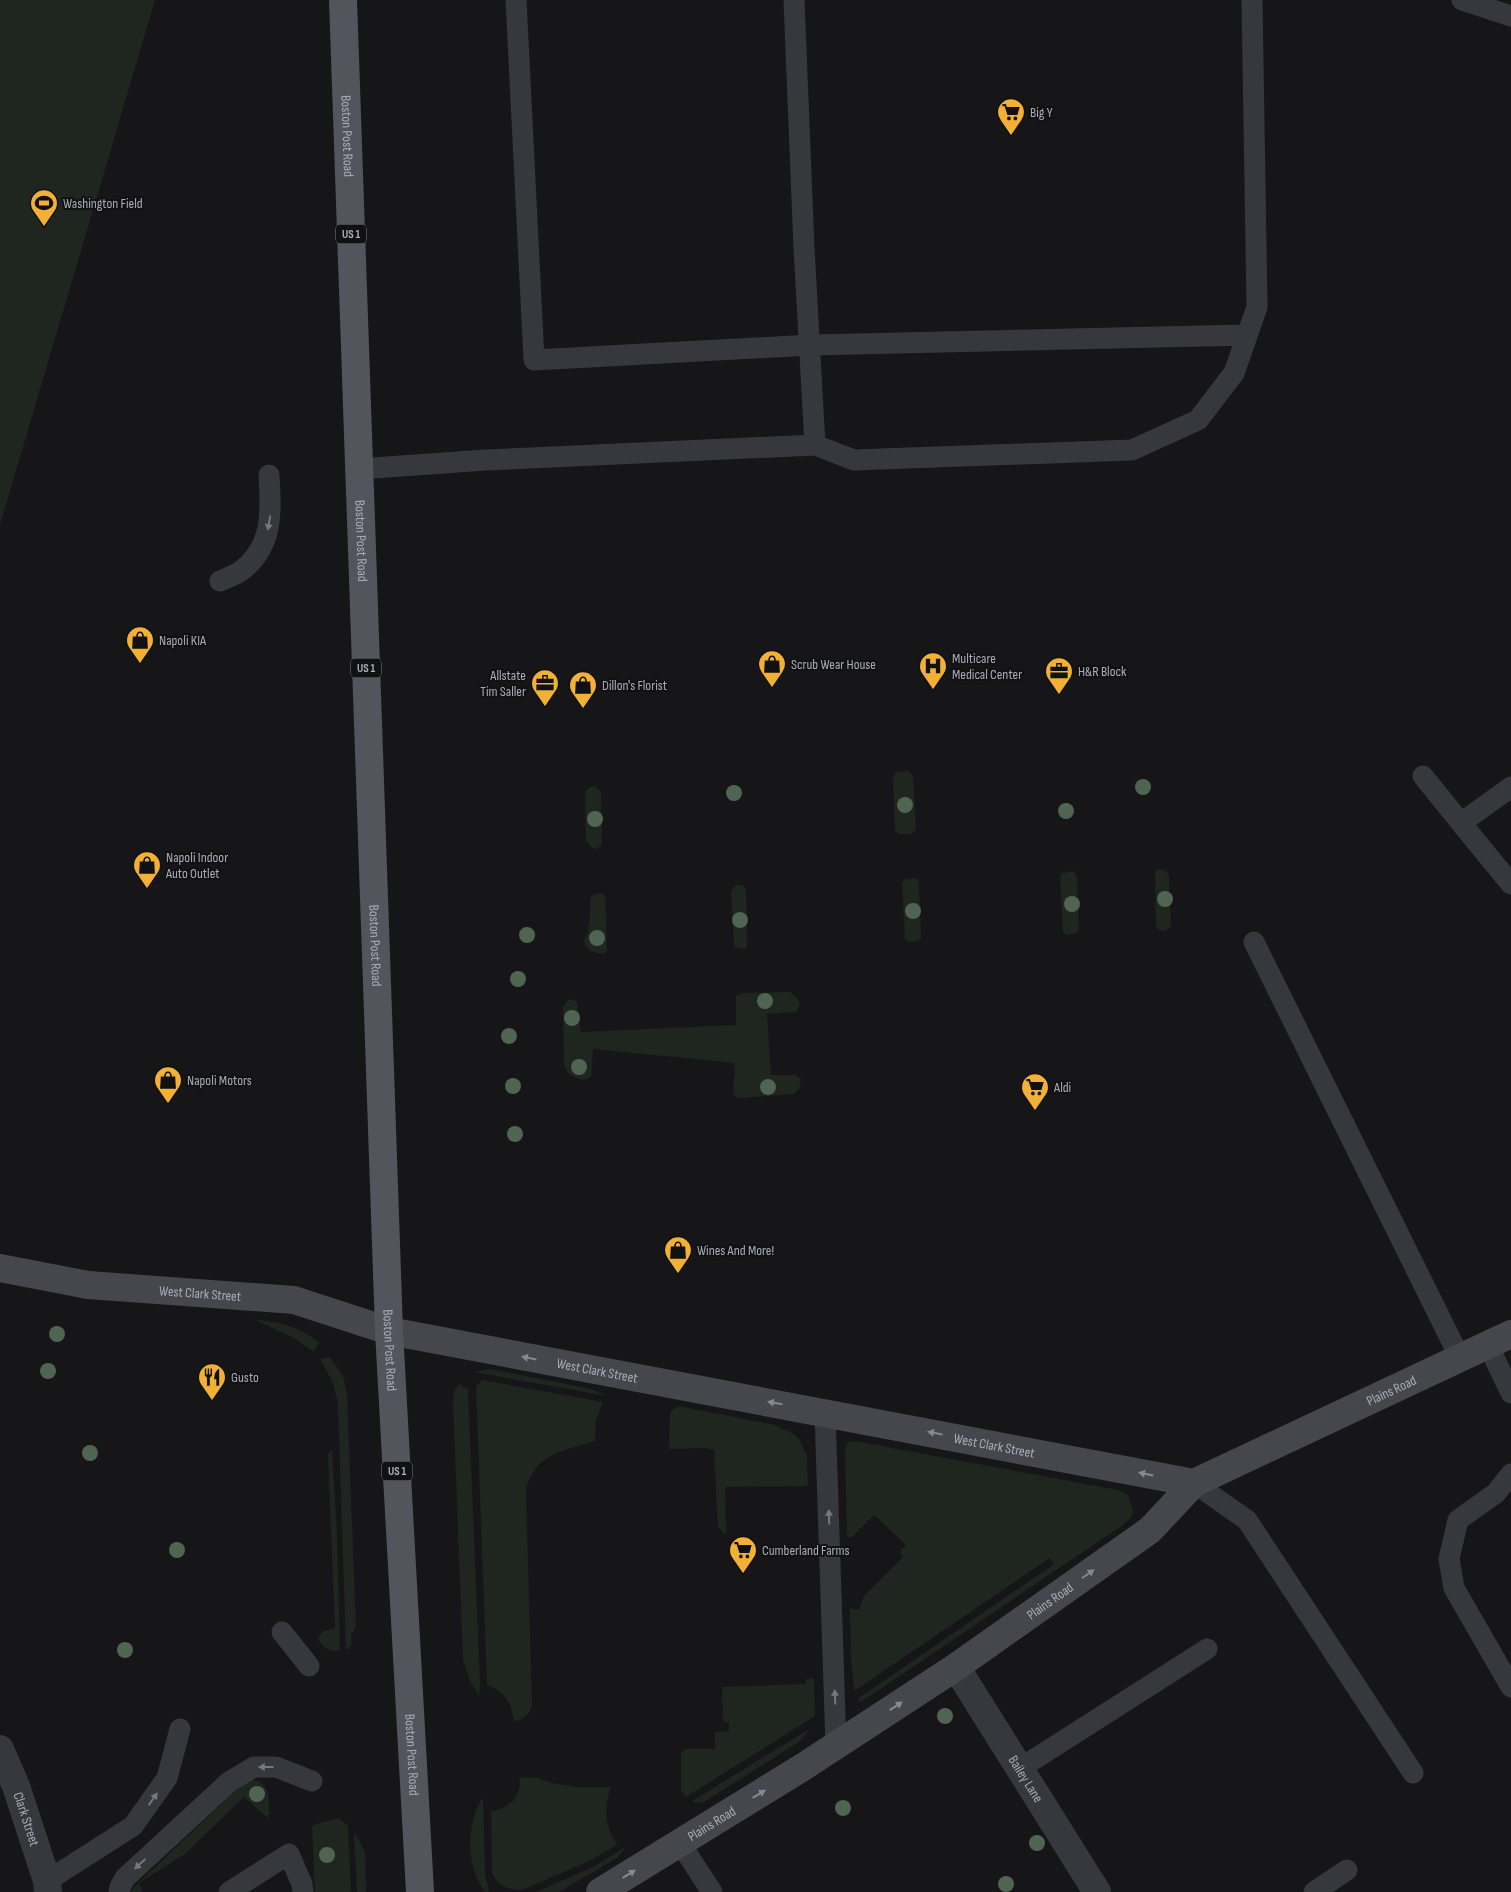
<svg xmlns="http://www.w3.org/2000/svg" width="1511" height="1892" viewBox="0 0 1511 1892" font-family="'Sofia Sans Condensed',sans-serif">
  <style>
    .green { fill: #1e261f }
    .lines { fill: none; stroke-linecap: round; stroke-linejoin: round }
    .service { stroke: #37383d; stroke-width: 21 }
    .minor { stroke: #37383d; stroke-width: 28 }
    .secondary { stroke: #45474d; stroke-width: 28 }
    .primary { stroke: #53555c; stroke-width: 28 }
    .tree { fill: #506452 }
    .oneway { fill: #757881 }
    .oneway2 { fill: #858993 }
    .labels { text-anchor: middle; stroke-width: 4; stroke-linejoin: round; paint-order: stroke }
    .shield { fill: #111113; stroke: #7b7e86; stroke-width: 1 }
    .shield-label { font-size: 12px; font-weight: bold; fill: #a8adb8 }
    .poi-label { font-size: 14px; fill: #a8adb8; stroke: #111113; text-anchor: start }
    .street-label { font-size: 14px; fill: #a8adb8; stroke: #111113 }
  </style>
  <rect width="100%" height="100%" fill="#161618"/>
  <path class="green" d="M0,0H155L0,525Z
    M909,771L913,776L916,829L912,834H900L895,831L893,777L896,772Z
    M590,787H596L601,792L602,843L600,847L597,849L592,848L586,840L585,792Z
    M1158,869L1165,870L1169,875L1171,926L1165,931L1159,930L1156,926L1155,872Z
    M1073,871L1077,877L1079,931L1075,934L1066,935L1063,932L1060,877L1062,873Z
    M915,878L919,881L921,938L918,941L908,942L905,938L902,883L905,879Z
    M736,885H742L746,889L747,945L745,949L736,948L734,945L731,891Z
    M601,893L605,896L607,952L604,954C594,953 587,952 584,941C591,928 590,913 590,898L595,894Z
    M790,992L797,998L800,1005L796,1012L767,1014L771,1075H796L801,1079L799,1089L794,1094L738,1098L733,1094L735,1063L593,1049L591,1077L584,1080C573,1077 568,1076 564,1065L563,1007L568,1000L573,999L577,1003L581,1032L736,1025V996L741,993Z
    M253,1319C280,1323 296,1324 319,1342L314,1352L292,1337Z
    M330,1357L343,1376L347,1394L356,1627L351,1636L352,1644L346,1651L338,1402L332,1381L320,1359Z
    M490,1369L591,1389L607,1396L474,1372Z
    M482,1380L603,1402L596,1420L595,1441C577,1447 550,1451 537,1467C532,1473 529,1480 526,1488L532,1706C529,1714 524,1721 514,1721C512,1704 504,1691 487,1685L476,1387Z
    M459,1384L468,1389L480,1684L479,1695L470,1681L463,1660L453,1401L454,1391Z
    M678,1406L775,1425L792,1433L799,1439L807,1456L808,1486L725,1487L726,1535L718,1527L714,1450L704,1448L669,1449L670,1412Z
    M855,1441L1118,1490L1128,1495L1133,1511L1132,1516L1123,1525L861,1702L858,1700L860,1697L1054,1564L1050,1558L854,1691L851,1659L850,1608L859,1610L864,1596L903,1557L899,1552L906,1545L874,1515L852,1537L847,1538L845,1449L848,1442Z
    M332,1449L337,1536L340,1651C329,1652 322,1648 318,1638L323,1631L335,1628L328,1455Z
    M814,1678L815,1716L686,1797L681,1791V1753L685,1749H715V1732L729,1731V1722H723L722,1687L806,1684V1679Z
    M811,1728L799,1742L704,1802L696,1803L692,1801Z
    M519,1777L538,1778L551,1783L578,1787H611C604,1807 604,1826 617,1844C596,1860 570,1869 545,1880C537,1883 528,1889 520,1890C507,1890 497,1884 492,1873L491,1811C507,1811 524,1794 519,1777Z
    M251,1780C271,1781 269,1800 269,1815L268,1818L244,1797L185,1854L139,1883L143,1892H129L239,1787Z
    M483,1797L485,1872L489,1892H486C465,1870 466,1821 483,1797Z
    M339,1818L348,1826L351,1892H315L312,1827L316,1824Z
    M354,1832L365,1851L366,1892H357Z
    M627,1846L617,1858L559,1892H536L593,1867Z"/>
  <g class="lines">
    <path class="service" d="M516,0L534,360L811,345L1247,335
      M794,0L804,248L815,445
      M1462,0L1511,16
      M359,469L486,460L815,445L854,460L1132,450L1198,420L1234,373L1257,307L1252,0
      M220,581C227,578 235,575 241,571C274,546 271,511 269,475
      M1423,776L1461,823L1511,787
      M1461,823L1511,884
      M1254,942L1460,1358
      M1488,1345L1511,1393
      M825,1413L836,1746
      M1511,1474L1496,1493L1458,1520L1449,1559L1454,1588L1511,1687
      M1194,1483L1247,1520L1413,1773
      M282,1632L309,1666
      M1019,1769L1207,1649
      M680,1843L712,1892
      M47,1881L133,1826L167,1778L180,1729
      M119,1892L120,1887L125,1878L229,1782L254,1767H276L312,1781
      M229,1892L289,1854L302,1884L303,1892
      M1314,1892L1347,1870"/>
    <g class="minor">
      <path id="s1" d="M956,1667L1097,1892"/>
      <path id="s2" d="M0,1749L16,1786L47,1881L48,1892"/>
    </g>
    <g class="secondary">
      <path id="s3" d="M0,1268L88,1285L294,1300L389,1331L1194,1483"/>
      <path id="s4" d="M600,1892L803,1767L956,1667L1150,1530L1194,1483L1511,1334"/>
    </g>
    <path class="primary" id="s5" d="M343,0L389,1331L420,1892"/>
  </g>
  <g class="tree">
    <circle cx="1143" cy="787" r="8"/>
    <circle cx="734" cy="793" r="8"/>
    <circle cx="905" cy="805" r="8"/>
    <circle cx="1066" cy="811" r="8"/>
    <circle cx="595" cy="819" r="8"/>
    <circle cx="1165" cy="899" r="8"/>
    <circle cx="1072" cy="904" r="8"/>
    <circle cx="913" cy="911" r="8"/>
    <circle cx="740" cy="920" r="8"/>
    <circle cx="527" cy="935" r="8"/>
    <circle cx="597" cy="938" r="8"/>
    <circle cx="518" cy="979" r="8"/>
    <circle cx="765" cy="1001" r="8"/>
    <circle cx="572" cy="1018" r="8"/>
    <circle cx="509" cy="1036" r="8"/>
    <circle cx="579" cy="1067" r="8"/>
    <circle cx="513" cy="1086" r="8"/>
    <circle cx="768" cy="1087" r="8"/>
    <circle cx="515" cy="1134" r="8"/>
    <circle cx="57" cy="1334" r="8"/>
    <circle cx="48" cy="1371" r="8"/>
    <circle cx="90" cy="1453" r="8"/>
    <circle cx="177" cy="1550" r="8"/>
    <circle cx="125" cy="1650" r="8"/>
    <circle cx="945" cy="1716" r="8"/>
    <circle cx="257" cy="1794" r="8"/>
    <circle cx="843" cy="1808" r="8"/>
    <circle cx="1037" cy="1843" r="8"/>
    <circle cx="327" cy="1855" r="8"/>
    <circle cx="1006" cy="1884" r="8"/>
  </g>
  <defs><path id="oneway-solid" d="M-6-.8H1V-3.2L6.5 0L1 3.2V.8H-6Z" transform="scale(1.25)"/></defs>
  <g class="oneway">
    <use href="#oneway-solid" transform="translate(269 523) rotate(100)"/>
    <use href="#oneway-solid" transform="translate(829 1517) rotate(-92)"/>
    <use href="#oneway-solid" transform="translate(835 1697) rotate(-92)"/>
    <use href="#oneway-solid" transform="translate(266 1767) rotate(-180)"/>
    <use href="#oneway-solid" transform="translate(153 1799) rotate(-55)"/>
    <use href="#oneway-solid" transform="translate(140 1864) rotate(137)"/>
  </g>
  <g class="oneway2">
    <use href="#oneway-solid" transform="translate(529 1358) rotate(-169)"/>
    <use href="#oneway-solid" transform="translate(775 1403) rotate(-170)"/>
    <use href="#oneway-solid" transform="translate(935 1433) rotate(-169)"/>
    <use href="#oneway-solid" transform="translate(1146 1474) rotate(-169)"/>
    <use href="#oneway-solid" transform="translate(1088 1574) rotate(-35)"/>
    <use href="#oneway-solid" transform="translate(896 1706) rotate(-33)"/>
    <use href="#oneway-solid" transform="translate(759 1794) rotate(-31)"/>
    <use href="#oneway-solid" transform="translate(629 1874) rotate(-31)"/>
  </g>
  <defs>
    <g id="supermarket-pin" transform="scale(1.4375)"><path d="M0 17L-7.5 6A9.5 9.5 0 1 1 7.5 6Z" fill="#f2b134" stroke="#111113"/><path d="M-6-5.5h2.5l.6 2H6L4.5 2H-2.5L-4.4-4H-6ZM-1.5 3.2a1.3 1.3 0 1 0 .1 0ZM3 3.2a1.3 1.3 0 1 0 .1 0Z" fill="#111"/></g>
    <g id="stadium-pin" transform="scale(1.4375)"><path d="M0 17L-7.5 6A9.5 9.5 0 1 1 7.5 6Z" fill="#f2b134" stroke="#111113"/><path d="M0-5a6.5 5 0 1 0 0 10a6.5 5 0 1 0 0-10ZM-3.5-1.8h7v3.6h-7Z" fill="#111"/></g>
    <g id="shop-pin" transform="scale(1.4375)"><path d="M0 17L-7.5 6A9.5 9.5 0 1 1 7.5 6Z" fill="#f2b134" stroke="#111113"/><path d="M-5-2.5h2.3a2.7 3.5 0 0 1 5.4 0H5L5.5 6h-11ZM-1.5-2.5h3a1.5 2.3 0 0 0-3 0Z" fill="#111"/></g>
    <g id="hospital-pin" transform="scale(1.4375)"><path d="M0 17L-7.5 6A9.5 9.5 0 1 1 7.5 6Z" fill="#f2b134" stroke="#111113"/><path d="M-5-5h3v3.5h4V-5h3V5h-3V1.5h-4V5h-3Z" fill="#111"/></g>
    <g id="office-pin" transform="scale(1.4375)"><path d="M0 17L-7.5 6A9.5 9.5 0 1 1 7.5 6Z" fill="#f2b134" stroke="#111113"/><path d="M-6-3h4V-5.5h4V-3h4V5H-6ZM-1-4.5V-3h2v-1.5ZM-6 0V1H6V0Z" fill="#111"/></g>
    <g id="restaurant-pin" transform="scale(1.4375)"><path d="M0 17L-7.5 6A9.5 9.5 0 1 1 7.5 6Z" fill="#f2b134" stroke="#111113"/><path d="M-5-6h1v4h1v-4h1v4h1v-4h1v5L-1.5 .5V6h-2V.5L-5-1ZM5-6V6H3V1.5H1.5Q1.5-4 5-6Z" fill="#111"/></g>
  </defs>
  <g fill-rule="evenodd">
    <use href="#supermarket-pin" x="1011" y="112"/>
    <use href="#stadium-pin" x="44" y="203"/>
    <use href="#shop-pin" x="140" y="640"/>
    <use href="#shop-pin" x="772" y="664"/>
    <use href="#hospital-pin" x="933" y="666"/>
    <use href="#office-pin" x="1059" y="671"/>
    <use href="#office-pin" x="545" y="683"/>
    <use href="#shop-pin" x="583" y="685"/>
    <use href="#shop-pin" x="147" y="865"/>
    <use href="#shop-pin" x="168" y="1080"/>
    <use href="#supermarket-pin" x="1035" y="1087"/>
    <use href="#shop-pin" x="678" y="1250"/>
    <use href="#restaurant-pin" x="212" y="1377"/>
    <use href="#supermarket-pin" x="743" y="1550"/>
  </g>
  <g class="labels">
    <g class="shield">
      <rect x="336" y="224.5" width="30" height="19" rx="4"/>
      <rect x="351" y="658.5" width="30" height="19" rx="4"/>
      <rect x="382" y="1461.5" width="30" height="19" rx="4"/>
    </g>
    <g class="shield-label">
      <text x="351" y="238">US 1</text>
      <text x="366" y="672">US 1</text>
      <text x="397" y="1475">US 1</text>
    </g>
    <g class="poi-label">
      <text x="1030" y="117">Big Y</text>
      <text x="63" y="208">Washington Field</text>
      <text x="159" y="645">Napoli KIA</text>
      <text x="952" y="663">Multicare<tspan x="952" dy="16">Medical Center</tspan></text>
      <text x="791" y="669">Scrub Wear House</text>
      <text x="1078" y="676">H&amp;R Block</text>
      <text x="526" y="680" text-anchor="end">Allstate<tspan x="526" dy="16">Tim Saller</tspan></text>
      <text x="602" y="690">Dillon's Florist</text>
      <text x="166" y="862">Napoli Indoor<tspan x="166" dy="16">Auto Outlet</tspan></text>
      <text x="187" y="1085">Napoli Motors</text>
      <text x="1054" y="1092">Aldi</text>
      <text x="697" y="1255">Wines And More!</text>
      <text x="231" y="1382">Gusto</text>
      <text x="762" y="1555">Cumberland Farms</text>
    </g>
    <g class="street-label">
      <text dy="5" stroke="none"><textPath href="#s5" startOffset="136">Boston Post Road</textPath></text>
      <text dy="5" stroke="none"><textPath href="#s5" startOffset="541">Boston Post Road</textPath></text>
      <text dy="5" stroke="none"><textPath href="#s5" startOffset="946">Boston Post Road</textPath></text>
      <text dy="5" stroke="none"><textPath href="#s3" startOffset="202">West Clark Street</textPath></text>
      <text dy="5" stroke="none"><textPath href="#s5" startOffset="1351">Boston Post Road</textPath></text>
      <text dy="5" stroke="none"><textPath href="#s3" startOffset="608">West Clark Street</textPath></text>
      <text dy="5" stroke="none"><textPath href="#s4" startOffset="941">Plains Road</textPath></text>
      <text dy="5" stroke="none"><textPath href="#s3" startOffset="1012">West Clark Street</textPath></text>
      <text dy="5" stroke="none"><textPath href="#s4" startOffset="536">Plains Road</textPath></text>
      <text dy="5" stroke="none"><textPath href="#s5" startOffset="1756">Boston Post Road</textPath></text>
      <text dy="5" stroke="none"><textPath href="#s1" startOffset="132">Bailey Lane</textPath></text>
      <text dy="5" stroke="none"><textPath href="#s2" startOffset="75">Clark Street</textPath></text>
      <text dy="5" stroke="none"><textPath href="#s4" startOffset="131">Plains Road</textPath></text>
    </g>
  </g>
</svg>
